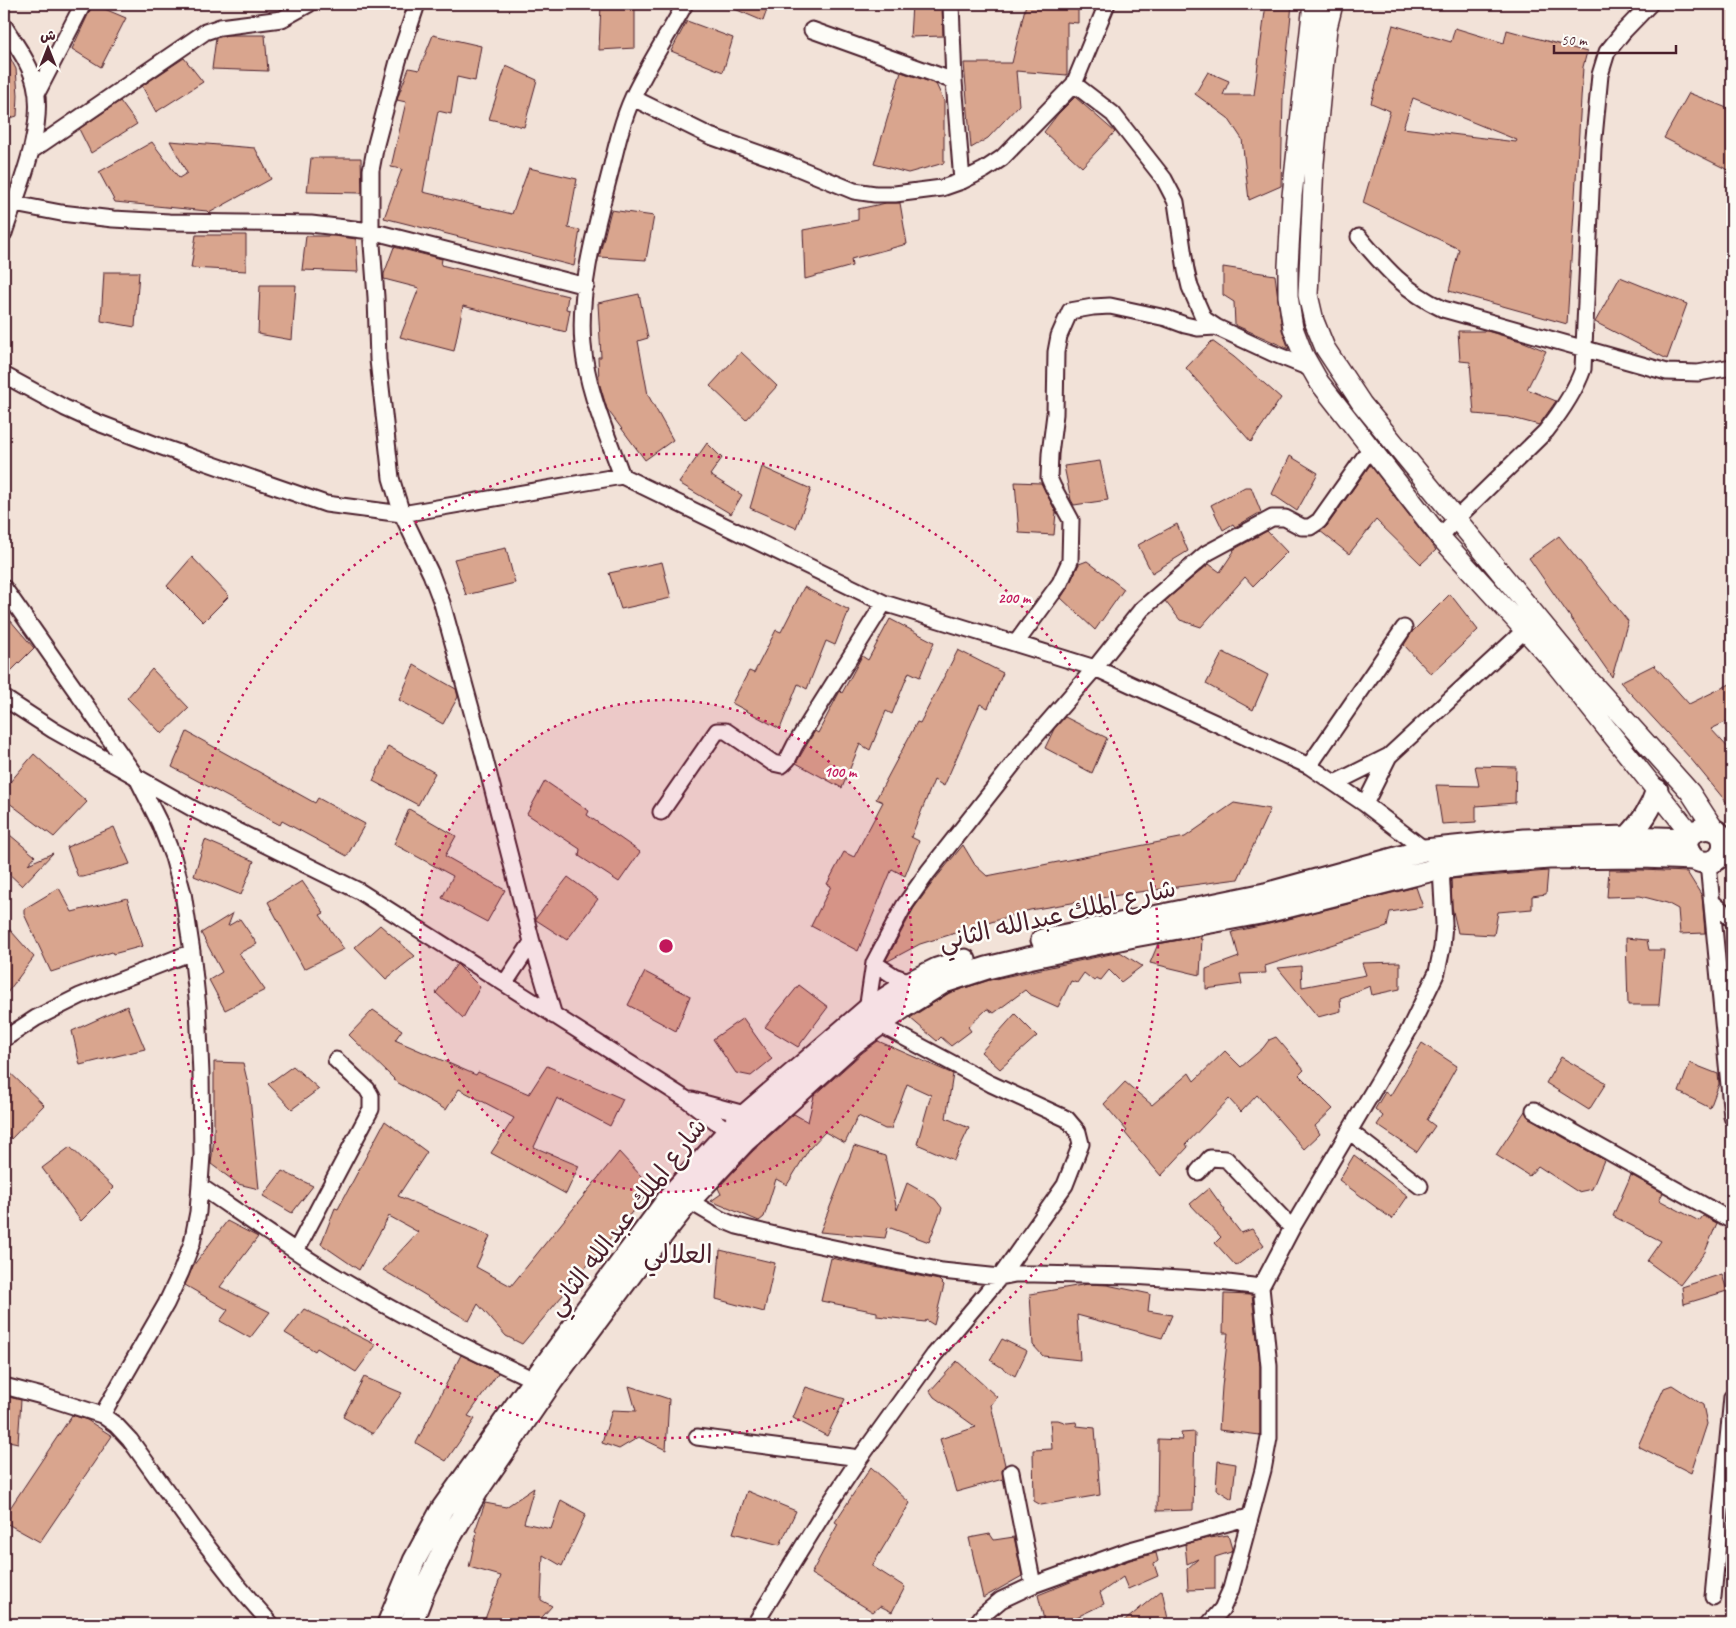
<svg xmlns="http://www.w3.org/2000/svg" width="1736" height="1628" viewBox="0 0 1736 1628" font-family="Caveat,'Playpen Sans Arabic',sans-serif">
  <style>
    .building { fill: #d9a58e; stroke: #4a1f2b; fill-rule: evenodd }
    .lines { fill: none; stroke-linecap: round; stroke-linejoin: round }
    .minor-casing { stroke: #4a1f2b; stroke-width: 19 }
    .tertiary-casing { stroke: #4a1f2b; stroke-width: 22 }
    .secondary-casing { stroke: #4a1f2b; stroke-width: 25 }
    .minor { stroke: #fdfcf7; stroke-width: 15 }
    .tertiary { stroke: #fdfcf7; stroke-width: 19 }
    .secondary { stroke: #fdfcf7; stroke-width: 21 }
    .ring { fill: none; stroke: #c2185b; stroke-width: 2.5; stroke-dasharray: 2.5 5 }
    .labels { text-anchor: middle; stroke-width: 5; stroke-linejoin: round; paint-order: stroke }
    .street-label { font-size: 25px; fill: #4a1f2b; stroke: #fdfcf7 }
    .neighbourhood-label { font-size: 26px; fill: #4a1f2b; stroke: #fdfcf7 }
    .centre { fill: #c2185b; stroke: #fdfcf7; stroke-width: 2.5 }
    .ring-label { font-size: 15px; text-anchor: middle; font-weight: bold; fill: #c2185b; stroke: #fdfcf7; stroke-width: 5; stroke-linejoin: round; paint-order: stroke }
  </style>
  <rect width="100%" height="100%" fill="#f2e2d8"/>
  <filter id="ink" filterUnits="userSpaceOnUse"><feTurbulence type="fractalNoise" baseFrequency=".02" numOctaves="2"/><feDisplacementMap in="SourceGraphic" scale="10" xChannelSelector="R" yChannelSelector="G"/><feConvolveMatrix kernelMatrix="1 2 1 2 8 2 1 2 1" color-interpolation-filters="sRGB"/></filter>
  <g filter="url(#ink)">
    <path class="building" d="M93,4L126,18L101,67L72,49Z
      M601,4H635V48L599,50Z
      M723,4H769L763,21Z
      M912,4H942L943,36L910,37Z
      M1026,4H1078V23L1067,22V75L1016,71L1019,105L988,138L971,148L964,63H1012Z
      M1266,4H1292L1283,97L1281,186L1249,200L1242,139L1228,118L1195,94L1208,72L1229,81L1223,95H1254Z
      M687,21L733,38L723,72L671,51Z
      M1393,25L1451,42L1455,28L1504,43L1507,30L1587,52L1583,67L1567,324L1449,291L1459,249L1363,203L1390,111L1371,103ZM1413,98L1517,140L1516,142L1403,128Z
      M228,35H265L268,71L212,69L216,38Z
      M433,35L481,46L475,81L457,77L451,114L438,111L423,192L444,197V198L512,214L529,168L577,179L568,228L580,230L574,266L384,218L402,169L391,167L406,102L397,100L399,94L409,68L419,70Z
      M4,46L16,69L18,95L17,116L4,120Z
      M184,58L203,82L156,112L142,86Z
      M506,66L537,80L524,127L489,119Z
      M901,72L936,84L944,101V163L908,173L874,164Z
      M1689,93L1732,110V172L1664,138Z
      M1075,97L1115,132L1082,167L1044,132L1058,114Z
      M120,101L137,124L91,153L79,129Z
      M170,141L255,148L271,179L209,213L207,211L115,202L99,172L152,142L179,178L187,173Z
      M311,158H361L362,193L307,192Z
      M886,203H900L907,244L851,259L852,266L805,279L803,230L858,220V209Z
      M611,210L654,216L646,260L599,257Z
      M196,235H246V271L191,268Z
      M306,236H334L356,239L358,272L302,270Z
      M394,247L442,259L441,265L568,296L566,309L570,310L566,332L463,306L454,351L400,337L419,288L384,279V274Z
      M1223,267L1275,275L1282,330L1289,349L1235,325L1234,302L1223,295Z
      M104,272H139L135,327L101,321Z
      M1620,277L1687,304L1667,359L1595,322Z
      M260,285H296L292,340L258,334Z
      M639,294L648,338L638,341L648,395L673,440L645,460L607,409L599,382L598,357H601L598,303Z
      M1458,331H1487L1524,342L1546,351L1527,389L1556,401L1539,425L1509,417L1474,414L1470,362L1460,361Z
      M1212,341L1234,357L1281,398L1251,442L1186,368Z
      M741,352L777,386L746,420L710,386Z
      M707,443L722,458L710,475L742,495L731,514L679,483Z
      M1290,456L1318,473L1297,511L1272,494Z
      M1100,461L1108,500L1074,505L1071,500L1064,466Z
      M1370,465L1436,550L1421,564L1376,520L1349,554L1320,531L1327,526Z
      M762,467L811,489L796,528L750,508Z
      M1015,482L1041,483L1056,512L1054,535L1019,533Z
      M1245,487H1251L1261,512L1235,527L1233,524L1223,530L1211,505Z
      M1177,524L1188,551L1152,573L1138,545Z
      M1267,531L1287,552L1253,586L1245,577L1201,627L1180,620L1165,601L1209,564L1220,572L1234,551L1233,550Z
      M1559,536L1628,621L1612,677L1529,558Z
      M506,548L515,583L466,595L454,559Z
      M192,557L229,596L203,622L167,586Z
      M1087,561L1124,589L1095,630L1061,598L1068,587L1079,564Z
      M662,562L671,598L621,609L609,573Z
      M804,587L849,610L835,645L826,641L807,689L798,684L780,729L732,703L749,671L754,673L776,630L781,632Z
      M1450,594L1478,630L1431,674L1404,645L1412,632Z
      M4,613L34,648L4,678Z
      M890,619L934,642L920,677L909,672L892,714L886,711L870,750L860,744L842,788L796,763L815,731L818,733L840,691L842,693L862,656L868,660Z
      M958,650L1003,673L988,708L980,704L944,786L934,780L911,837L919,841L905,876L892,869L858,951L811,926L831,886L827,884L844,852L854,857L883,802L876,799L917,722L920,723Z
      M1223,652L1268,675L1253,710L1206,684Z
      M414,665L456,689L458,697L443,724L399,700Z
      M1654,665L1689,704L1732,683V719L1711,729L1732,752V809L1691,759L1620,682Z
      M152,669L189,708L162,734L127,698Z
      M1065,717L1107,738L1092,773L1045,748L1054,729Z
      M187,732L315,803L318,798L365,824L347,856L282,821L280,825L172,767Z
      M388,746L435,773L418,805L373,781Z
      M34,754L87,802L54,837L4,799V789Z
      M1475,766L1516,767L1515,803L1476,806V822L1442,824L1436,785L1479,786Z
      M545,781L589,811L587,815L640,852L619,882L579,856L580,849L527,814Z
      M1234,803L1270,809L1238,879L1131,893L1030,910L920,944L888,961L886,960L914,908L936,878L963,845L975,865L987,876L1185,837Z
      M409,809L456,836L445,856L505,890L487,922L442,898L453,876L394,844Z
      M114,827L130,864L83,877H78L67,847Z
      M4,830L35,856L28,864L53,853L22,886L4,869Z
      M205,840L254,861L241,895L194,876Z
      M1609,870H1642L1687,872L1702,896L1705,933L1680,934L1678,909L1667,903L1640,896L1607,897Z
      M1548,871L1546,894L1532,896V909L1498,912L1494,935L1458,933L1452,907L1451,879Z
      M568,877L598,899L567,940L536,920V918Z
      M302,881L324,913L320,915L344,949L304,969L268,902Z
      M1416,887L1423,907L1390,912L1387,927L1265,966L1266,973L1240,974L1242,984L1206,989V969L1239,957L1232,932L1269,924Z
      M59,888L72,912L127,898L143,946L113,954L112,952L51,972L24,914V909Z
      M233,913L228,926L240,919L257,944L239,953L265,990L225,1010L209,980L222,972L201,933Z
      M4,923L34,957L4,997Z
      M380,925L415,956L386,979L355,947Z
      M1202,936L1200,939H1202L1200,975L1150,963L1158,944Z
      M1626,938L1647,940L1649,950H1664L1659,1005H1628Z
      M1120,952L1142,966L1121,982L1109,970L1101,980L1096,978L1094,981L1084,973L1077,983L1071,981L1058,1007L1029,994L1025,990L994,1013L987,1009L968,1027L971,1031L951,1046L941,1037L937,1041L910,1018L949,993L990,980Z
      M1400,962V989L1372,995L1370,986L1340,998L1341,1011L1318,1017L1278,968L1301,966L1302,987L1366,975L1362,963Z
      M457,964L480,987L463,1018L436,993Z
      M645,972L690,996L676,1031L628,1005Z
      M799,985L828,1007L798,1047L765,1027Z
      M127,1006L145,1049L80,1065L72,1031Z
      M373,1010L402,1030L395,1040L476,1075L478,1072L529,1094L547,1066L623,1099L610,1126L557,1098L534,1147L579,1166L566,1194L491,1153L514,1118L459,1089L446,1110L393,1080L394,1079L349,1035Z
      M1015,1014L1037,1036L1000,1069L981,1052Z
      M743,1018L772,1059L751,1076L736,1073L713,1039Z
      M1276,1037L1304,1070L1299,1075L1333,1109L1315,1126L1320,1134L1304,1149L1257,1095L1241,1112L1229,1099L1186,1144L1188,1147L1161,1176L1125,1133L1127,1131L1104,1104L1125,1082L1152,1105L1189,1073L1194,1081L1225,1051L1241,1067L1263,1048L1269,1040Z
      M878,1041L953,1074L946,1118L969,1128L954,1160L917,1144L931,1095L907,1084L891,1129H885L858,1116L845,1143L825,1132L809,1149L787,1185L776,1179L764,1217L759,1221L711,1201L721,1194L718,1188L753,1151L794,1114L808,1122L814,1096L862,1053Z
      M1422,1043L1457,1066L1427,1120L1435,1126L1417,1152L1377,1125L1383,1116L1375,1109L1385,1092L1390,1096Z
      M1561,1057L1606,1083L1589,1110L1546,1083Z
      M214,1062L243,1063L249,1088L259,1189L238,1184L211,1164L214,1138Z
      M1690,1063L1718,1074L1719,1084L1710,1108L1679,1092Z
      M293,1066L319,1089L292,1109L268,1084Z
      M4,1067L44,1105L11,1139L4,1129Z
      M1525,1111L1529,1118L1604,1160L1592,1189L1578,1192L1538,1166L1529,1176L1496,1155Z
      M385,1121L427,1152L398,1196L490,1236L476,1267L511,1286L619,1152L652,1188L522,1344L506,1336L478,1304L469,1321L383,1270L418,1232L389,1216L359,1270L321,1244L335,1208L338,1209Z
      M854,1146L885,1156L897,1210L907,1183L935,1199L942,1208L929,1242L888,1227L885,1238L820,1232Z
      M70,1147L114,1188L81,1221L42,1168Z
      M1354,1155L1408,1196L1392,1219L1339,1180Z
      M282,1171L313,1186L292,1213L263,1196Z
      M1631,1175L1663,1193L1659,1200L1699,1221L1703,1216L1717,1223L1705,1252L1680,1285L1647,1261L1661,1241L1613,1216Z
      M1209,1188L1225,1210L1224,1211L1241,1233L1252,1229L1264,1245L1236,1266L1215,1243L1221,1237L1190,1204Z
      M227,1221L258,1237L220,1287L270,1312L250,1338L220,1321L228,1310L185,1285L193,1266Z
      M720,1250L775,1263L764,1312L716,1299Z
      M831,1258L939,1280L944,1285L934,1325L926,1320L925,1322L877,1316V1312L821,1301Z
      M1722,1274L1727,1291L1684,1304L1682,1287Z
      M1088,1284L1107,1285L1150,1294L1148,1311L1172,1315L1162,1338L1077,1315L1080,1360L1043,1356L1033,1345L1030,1294Z
      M1224,1294L1252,1295L1260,1366V1435L1219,1430L1222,1387L1228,1333H1223Z
      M304,1309L376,1345L356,1372L317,1348L315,1351L285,1333Z
      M1002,1339L1027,1351L1015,1376L990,1360Z
      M461,1355L498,1373L468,1416L475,1419L446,1461L416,1443Z
      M957,1361L997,1397L991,1405L1005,1465L1002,1469L1003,1479L956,1492L940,1439L976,1427L934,1397L930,1391Z
      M364,1377L402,1393L373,1434L343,1417Z
      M1672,1385L1703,1405L1707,1424L1691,1473L1638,1446L1664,1388Z
      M629,1386L669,1399L666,1450L639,1437L619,1449L602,1443L612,1410L636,1411Z
      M806,1387L845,1399L827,1436L793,1418Z
      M4,1396L21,1400L18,1443L4,1440Z
      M72,1415L87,1420L112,1436L40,1542L4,1522V1517Z
      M1050,1420H1058L1067,1423L1076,1422L1077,1426L1095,1428L1100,1495L1041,1505L1034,1501L1033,1450L1052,1449Z
      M1195,1432L1193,1510L1157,1511L1158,1439L1182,1440L1181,1433Z
      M1218,1461L1236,1464L1232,1499L1216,1489Z
      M871,1467L910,1503L872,1566L905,1587L892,1612L880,1606L873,1612L811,1574L838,1524L835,1522Z
      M534,1488L524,1523L551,1529L561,1500L586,1514L562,1566L543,1555L541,1600L552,1606L536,1624H498L485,1619L501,1576L469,1567L477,1532L475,1531L485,1503L506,1507Z
      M747,1491L796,1511L780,1545L733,1533Z
      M990,1534L994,1540L1014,1537L1022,1576L983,1598L969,1538Z
      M1228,1535L1232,1549L1231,1552L1215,1557V1589L1188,1590L1187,1569L1198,1559L1187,1564L1185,1544L1210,1538Z
      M1156,1553L1158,1561L1154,1564L1158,1576L1128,1589L1123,1577L1100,1593L1104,1604L1062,1624H1045L1038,1595L1073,1581L1130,1560Z
      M1162,1590L1169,1624H1121Z"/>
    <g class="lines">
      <g class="minor-casing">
        <path id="minor" d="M417,4L398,61L376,144L371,170V231L376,297L378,360L391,478L402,514L431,574L442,603L483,752L532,942L554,1016
          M685,4C668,35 648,65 633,97C622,121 616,148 610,173C596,227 578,289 583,345C587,391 607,434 622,476L884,603L1095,668L1309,766L1365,804L1425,850
          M951,4L954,81L962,181
          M4,26C15,44 30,63 35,84C46,128 18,190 4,233
          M812,30L954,81
          M1074,84L1113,114L1164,179L1176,202L1186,270L1190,287L1204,319L1216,327L1272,353L1312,369
          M37,93L83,4
          M633,98L710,136L786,163L854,191L875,194H895L942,188L962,181L984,170L1002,158L1074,84L1107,4
          M31,151L205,32L220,27L282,19L309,4
          M14,204L61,213L113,219L169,222L311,224L371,231L586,286
          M1359,237C1385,268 1406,292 1443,309L1667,372L1698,373L1732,367
          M4,375L65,408L96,422L159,446L326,504L402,514L622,476
          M1440,537L1457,518L1546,431C1561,412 1575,392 1583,369L1593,148L1600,75L1607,52L1623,32L1650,4
          M4,588L137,778L160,824L173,857L183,893L192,952L198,1007L201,1074L202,1155L198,1212L192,1243L181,1272L166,1304L102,1415
          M1016,643L1060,583L1070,561L1071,520L1053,487L1049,478L1050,454L1055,414L1056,352L1059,336L1070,311L1093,307L1110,306L1166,318L1185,325L1198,328L1216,327
          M4,698L53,730L197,811L359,891L686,1099L735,1136
          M1309,766L1404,628
          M1335,783L1389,756L1525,630
          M1365,804L1389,756
          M661,812L717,731H726L773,763L782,765L788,759L795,745L884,603
          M1708,863L1732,1117
          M1712,902L1732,919
          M874,963L894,976L911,982
          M505,983L532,942
          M4,1039L36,1018L80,996L192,952
          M692,1100L752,1116
          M1534,1110L1732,1221
          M1349,1131L1420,1186
          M1198,1172L1210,1158L1226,1159L1292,1228
          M200,1186C253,1222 306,1260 362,1292C418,1325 475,1352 534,1380
          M689,1201L720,1219L737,1226L796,1240L942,1271L1000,1277L1015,1274H1034L1132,1276L1211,1281L1261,1287
          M296,1251L371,1109V1096L367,1089L336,1060
          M4,1386L42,1396L102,1415L116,1425L130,1440L197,1533L239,1587L271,1624
          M697,1437L860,1458
          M1011,1472L1033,1585
          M1713,1597L1732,1397
          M755,1624L826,1509L860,1458L934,1355L1000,1277L1065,1185L1081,1144L1078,1132L1067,1119L991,1084L879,1024L867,1010L874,963L904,906L928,872L1029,744L1095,668L1142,609L1207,553L1272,518H1285L1302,527H1310L1319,521L1370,449
          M976,1624L983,1615L1001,1600L1033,1585L1127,1551L1249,1517
          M1209,1624L1222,1609L1231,1589L1263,1470L1269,1438V1366L1261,1287L1292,1228L1409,1030L1437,972L1442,948L1444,924L1441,868"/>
      </g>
      <g class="tertiary-casing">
        <path id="tertiary" d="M1313,4L1292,196L1288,266V296L1293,328L1303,354L1319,382L1440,537L1552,660L1691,834
          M1333,4L1327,28L1314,163L1308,295L1314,321L1325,348L1362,404L1584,674L1690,792L1714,829"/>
      </g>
      <g class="secondary-casing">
        <path id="secondary" d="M1628,837C1642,822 1651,809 1657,790
          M1042,940L1265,894L1425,850L1524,840L1628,837L1688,839
          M388,1624L414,1561L442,1509L534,1380L672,1194L737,1122L867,1010L911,982L937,969L965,960
          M411,1624L424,1590L449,1539L479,1488L552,1381L635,1269L689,1201L744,1142L854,1043L905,1006L944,982L987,968L1028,958L1134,936L1266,912L1441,868L1473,864L1549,858L1642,857L1694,859C1705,865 1720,863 1723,849C1730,815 1666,827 1694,859"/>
      </g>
      <use href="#minor" class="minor"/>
      <use href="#tertiary" class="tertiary"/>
      <use href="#secondary" class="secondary"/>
    </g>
  </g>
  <circle cx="666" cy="946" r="246" fill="#c2185b" fill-opacity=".12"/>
  <g class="ring">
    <circle cx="666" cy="946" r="246"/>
    <circle cx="666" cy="946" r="492"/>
  </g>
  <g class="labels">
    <g class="street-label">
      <text transform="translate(1057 914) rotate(-13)" y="9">شارع الملك عبدالله الثاني</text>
      <text transform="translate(626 1216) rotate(-52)" y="9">شارع الملك عبدالله الثاني</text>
    </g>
    <g class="neighbourhood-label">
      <text x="678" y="1263">العلالي</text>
    </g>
  </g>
  <circle cx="666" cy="946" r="8" class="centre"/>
  <g class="ring-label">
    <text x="1014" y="603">200 m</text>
    <text x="840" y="777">100 m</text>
  </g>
  <rect width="1736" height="1628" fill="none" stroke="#fdfcf7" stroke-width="20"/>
  <rect x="10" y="10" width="1716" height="1608" fill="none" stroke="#4a1f2b" stroke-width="2" filter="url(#ink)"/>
  <g transform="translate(48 48)" stroke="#fdfcf7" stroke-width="4" paint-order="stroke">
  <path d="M0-4L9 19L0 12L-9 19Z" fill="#4a1f2b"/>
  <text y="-8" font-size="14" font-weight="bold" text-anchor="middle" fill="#4a1f2b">ش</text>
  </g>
  <path d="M1554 45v8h122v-8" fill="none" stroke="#4a1f2b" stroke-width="2.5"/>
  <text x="1561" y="45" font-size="15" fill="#4a1f2b" stroke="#fdfcf7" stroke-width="4" paint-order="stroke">50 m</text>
</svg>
